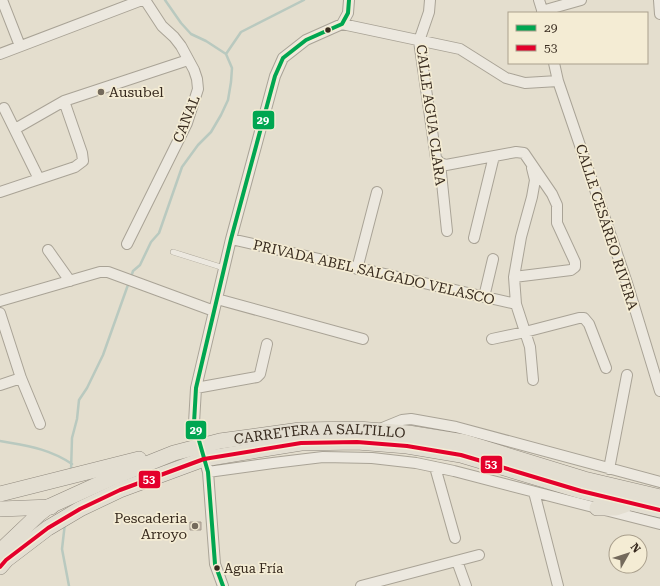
<svg xmlns="http://www.w3.org/2000/svg" width="660" height="586" viewBox="0 0 660 586" font-family="'Roboto Serif',serif">
  <style>
    .lines { fill: none; stroke-linecap: round; stroke-linejoin: round }
    .stream { stroke: #b9c9bf; stroke-width: 2.5 }
    .building { fill: #c8bcaf; stroke: #a49a8d }
    .lane-casing { stroke: #a9a396; stroke-width: 6 }
    .street-casing { stroke: #a9a396; stroke-width: 12 }
    .primary-casing { stroke: #8f887d; stroke-width: 16 }
    .lane { stroke: #ece8df; stroke-width: 5 }
    .street { stroke: #ece8df; stroke-width: 10 }
    .primary { stroke: #e3ded1; stroke-width: 15 }
    .bus-1-casing { stroke: #f4ecd4; stroke-width: 7 }
    .bus-2-casing { stroke: #f4ecd4; stroke-width: 7 }
    .bus-1 { stroke: #00a651; stroke-width: 4 }
    .bus-2 { stroke: #e4002b; stroke-width: 4 }
    .bus-dot { fill: #382b1f; stroke: #f4ecd4; stroke-width: 1.5 }
    .poi-dot { fill: #746a5c; stroke: #f4ecd4; stroke-width: 1.5 }
    .labels { text-anchor: middle; stroke-width: 3.5; stroke-linejoin: round; paint-order: stroke }
    .bus-label { font-size: 13px; fill: #382b1f; stroke: #f4ecd4; text-anchor: start }
    .poi-label { font-size: 14px; fill: #382b1f; stroke: #f4ecd4; text-anchor: start }
    .street-label { font-size: 14px; fill: #382b1f; stroke: #f4ecd4 }
    .line-badge { stroke: #f4ecd4; stroke-width: 1.5 }
    .badge-label { font-size: 11px; text-anchor: middle; font-weight: bold; fill: #fff }
  </style>
  <rect width="100%" height="100%" fill="#e4dece"/>
  <g class="lines">
    <path class="stream" d="M226,54L241,32L304,0
      M131,277L133,271L140,265L151,242L159,233L182,167L198,145L211,132L221,115L228,100L231,82L232,68L226,54L206,41L191,34L181,23L165,0
      M0,441C27,446 48,448 72,464
      M71,471L72,438L77,419L79,400L87,388L103,355L129,282
      M65,523L62,549L69,586"/>
  </g>
  <path class="building" d="M190,522H201V530H190Z"/>
  <g class="lines">
    <g class="lane-casing">
      <path id="lane" d="M173,252L224,268"/>
    </g>
    <g class="street-casing">
      <path id="street" d="M2,0L20,46
        M430,0L429,12L419,41L436,158L440,163L447,231
        M539,0L543,13
        M659,0L660,14
        M542,11L581,0
        M342,24L460,49L506,78L525,83L558,81
        M0,54L142,0
        M554,63L558,81L627,283L660,391
        M4,108L39,179
        M15,129L64,101L188,60
        M440,163L446,165L516,152L524,153L552,194L557,205V223L575,262V267L571,270L514,277
        M532,168L535,180L532,197L521,237L514,277L516,304L530,347L533,380
        M0,192L75,167L83,161L82,153L64,101
        M474,238L494,156
        M231,239L516,304
        M127,244L187,123L198,89L197,79L194,70L181,46L174,37L162,26L145,0
        M48,250L70,281
        M357,269L377,192
        M484,297L493,259
        M217,299L363,339
        M0,301L100,272H108L214,311
        M0,313L21,378L40,424
        M492,339L525,332L579,318H584L589,324L606,368
        M0,385L21,378
        M196,388L257,377L260,374L267,344
        M380,429L402,420L411,419L456,427L660,482
        M435,467L455,538
        M609,469L627,375
        M208,472L273,463L323,457L372,458L416,463L454,471L597,508L660,524
        M534,492L558,586
        M457,561L466,586
        M223,586L215,564L208,472L194,423L196,388L231,239L275,76L283,58L306,40L342,24L348,13L349,0
        M361,586L479,555"/>
    </g>
    <g class="primary-casing">
      <g id="primary">
        <path d="M0,494L139,459"/>
        <path d="M597,508H616L625,505"/>
        <path d="M0,509L51,507"/>
        <path id="s1" d="M0,551L39,514L48,507L114,477L174,453L220,441L300,430L358,429L408,433L464,442L584,479L660,497"/>
        <path d="M0,567L6,560L48,528L80,509L120,490L204,459L301,443L357,442L407,446L461,455L581,491L660,510"/>
      </g>
    </g>
    <use href="#lane" class="lane"/>
    <use href="#street" class="street"/>
    <use href="#primary" class="primary"/>
    <g class="bus-1-casing">
      <path id="bus-1" d="M223,586L215,564L208,472L194,423L196,388L231,239L275,76L283,58L306,40L342,24L348,13L349,0"/>
    </g>
    <g class="bus-2-casing">
      <path id="bus-2" d="M0,567L6,560L48,528L80,509L120,490L204,459L301,443L357,442L407,446L461,455L581,491L660,510"/>
    </g>
    <use href="#bus-1" class="bus-1"/>
    <use href="#bus-2" class="bus-2"/>
  </g>
  <g class="bus-dot">
    <circle cx="328" cy="30" r="3.5"/>
    <circle cx="217" cy="568" r="3.5"/>
  </g>
  <g class="poi-dot">
    <circle cx="101" cy="92" r="4"/>
    <circle cx="195" cy="526" r="4"/>
  </g>
  <g class="labels">
    <g class="bus-label">
      <text x="224" y="573">Agua Fría</text>
    </g>
    <g class="poi-label">
      <text x="109" y="97">Ausubel</text>
      <text x="187" y="523" text-anchor="end">Pescaderia<tspan x="187" dy="16">Arroyo</tspan></text>
    </g>
    <g class="street-label">
      <text transform="translate(431 115) rotate(82)" y="5">CALLE AGUA CLARA</text>
      <text transform="translate(186 119) rotate(-68)" y="5">CANAL</text>
      <text transform="translate(607 227) rotate(72)" y="5">CALLE CESÁREO RIVERA</text>
      <text transform="translate(374 272) rotate(13)" y="5">PRIVADA ABEL SALGADO VELASCO</text>
      <text dy="5" stroke="none"><textPath href="#s1" startOffset="350">CARRETERA A SALTILLO</textPath></text>
    </g>
  </g>
  <g class="line-badge">
    <rect x="252" y="110" width="23" height="20" rx="4" fill="#00a651"/>
    <rect x="185" y="420" width="22" height="20" rx="4" fill="#00a651"/>
    <rect x="480" y="455" width="23" height="19" rx="4" fill="#e4002b"/>
    <rect x="138" y="470" width="23" height="19" rx="4" fill="#e4002b"/>
  </g>
  <g class="badge-label">
    <text x="263" y="124">29</text>
    <text x="196" y="434">29</text>
    <text x="491" y="468">53</text>
    <text x="149" y="483">53</text>
  </g>
  <rect x="508" y="12" width="140" height="52" fill="#f4ecd4" stroke="#a99f8c"/>
  <rect x="516" y="25" width="20" height="6" fill="#00a651" stroke="#a99f8c"/>
  <text x="544" y="32" font-size="12" fill="#382b1f">29</text>
  <rect x="516" y="45" width="20" height="6" fill="#e4002b" stroke="#a99f8c"/>
  <text x="544" y="52" font-size="12" fill="#382b1f">53</text>
  <g transform="translate(628 554) rotate(51)"><circle r="19" fill="#f4ecd4" stroke="#a99f8c"/>
  <path d="M0-3L7 15L0 10L-7 15Z" fill="#746a5c"/>
  <text y="-6" font-size="11" font-weight="bold" text-anchor="middle" fill="#382b1f">N</text>
  </g>
</svg>
